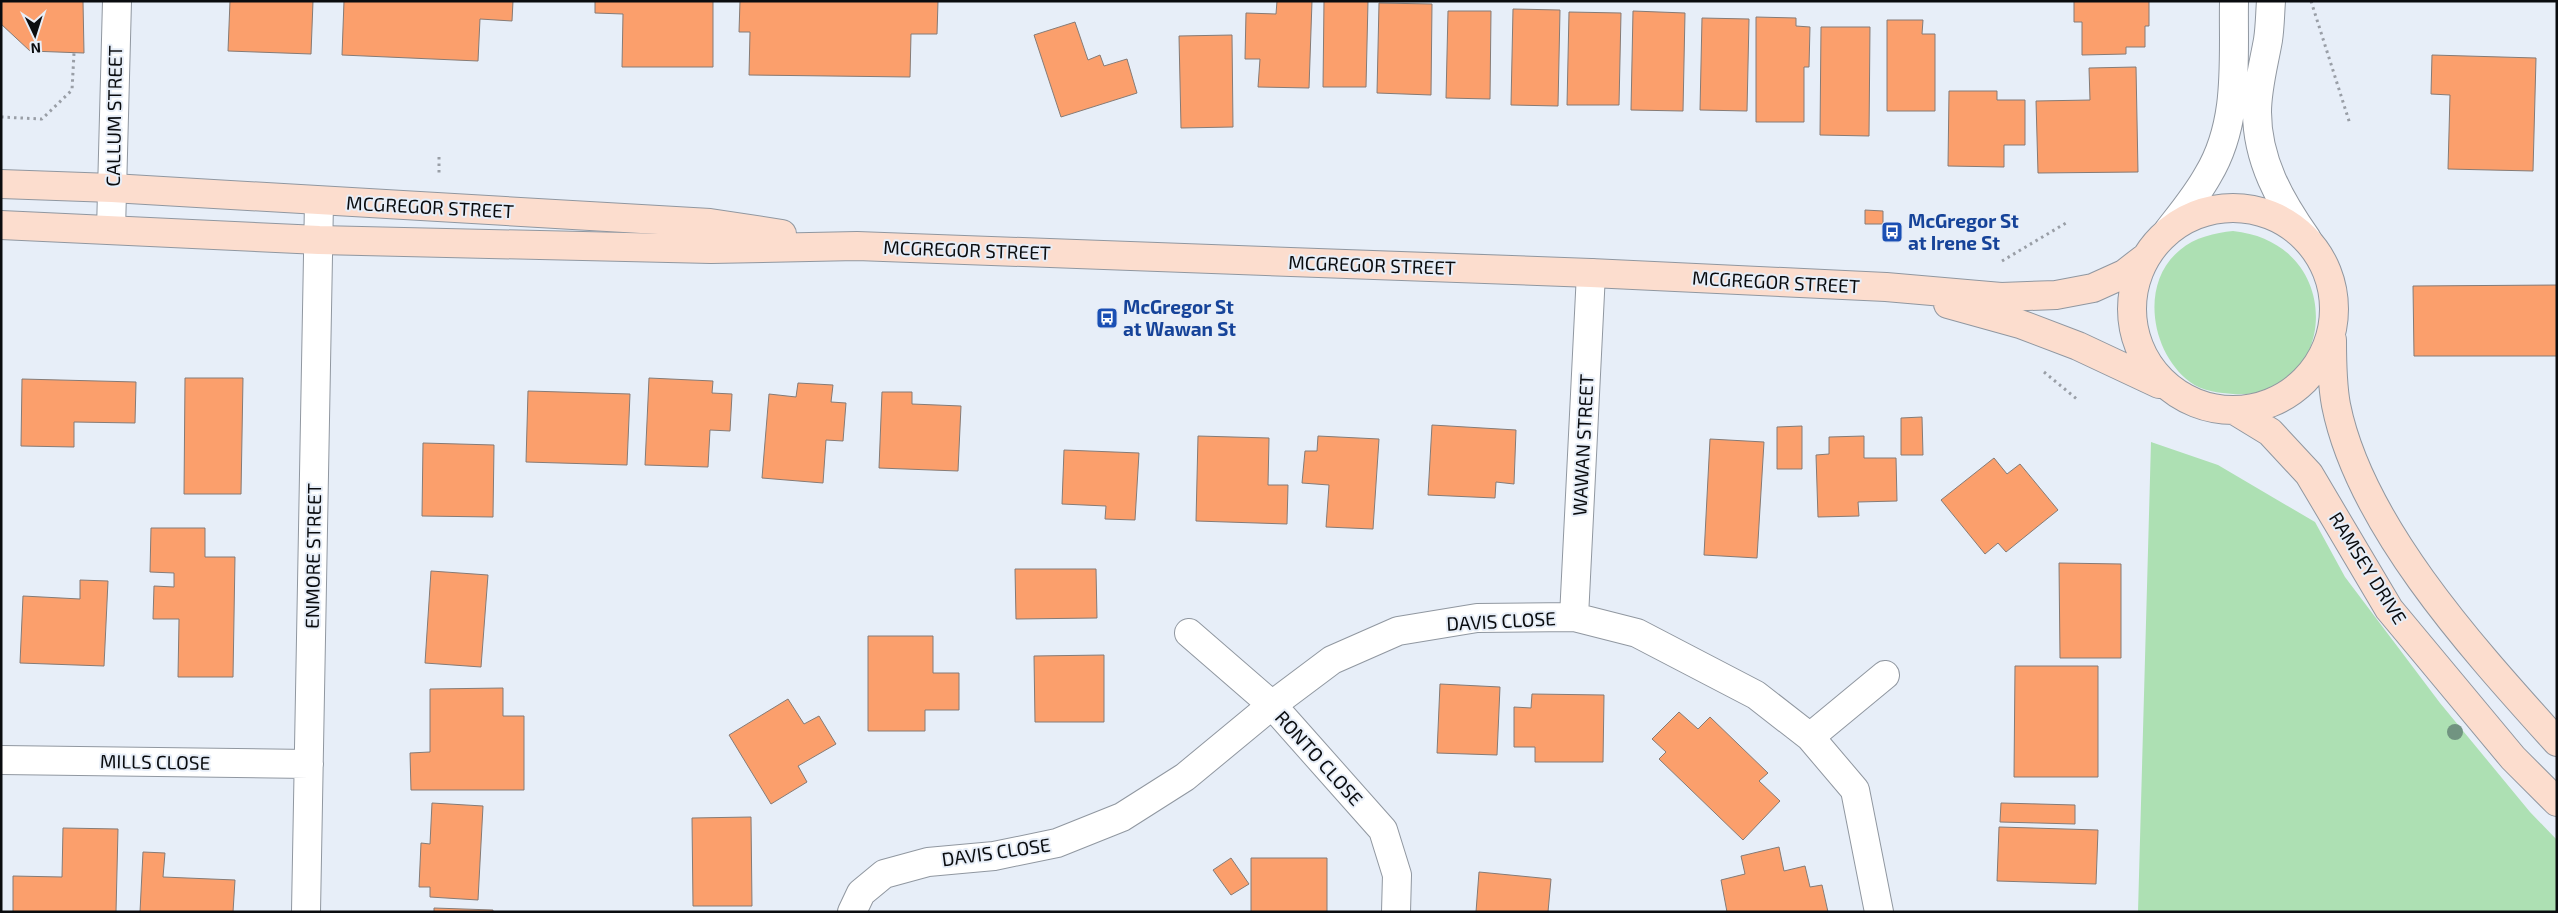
<svg xmlns="http://www.w3.org/2000/svg" width="2558" height="913" viewBox="0 0 2558 913" font-family="'Exo 2',sans-serif">
  <style>
    .green { fill: #ade0b3 }
    .building { fill: #fb9f6c; stroke: #857b76 }
    .lines { fill: none; stroke-linecap: round; stroke-linejoin: round }
    .minor-casing { stroke: #9097a0; stroke-width: 30 }
    .tertiary-casing { stroke: #9097a0; stroke-width: 30 }
    .secondary-casing { stroke: #9097a0; stroke-width: 30 }
    .path { stroke: #999ea6; stroke-width: 3; stroke-dasharray: 2.5 4; stroke-linecap: butt }
    .minor { stroke: #fff; stroke-width: 28 }
    .tertiary { stroke: #fff; stroke-width: 28 }
    .secondary { stroke: #fcddce; stroke-width: 28 }
    .tree { fill: #719481 }
    .labels { text-anchor: middle; stroke-width: 4; stroke-linejoin: round; paint-order: stroke }
    .street-label { font-size: 19px; fill: #0a0c0f; stroke: #e7eef8 }
    .transit-label { font-size: 19px; font-weight: bold; fill: #164399; stroke: #e7eef8; text-anchor: start }
  </style>
  <rect width="100%" height="100%" fill="#e7eef8"/>
  <path class="green" d="M2233,231C2349,243 2338,401 2233,394C2220,393 2201,391 2190,382C2151,353 2139,283 2180,250C2195,237 2215,233 2233,231Z
    M2151,442L2218,465L2315,522L2345,577L2440,703L2530,812L2557,840V912H2138Z"/>
  <path class="building" d="M1,1H83L84,53L30,51L1,24Z
    M230,1H313L311,54L228,51Z
    M344,1H513L512,21L480,19L478,61L342,55Z
    M595,1H713V67H622L623,14L595,13Z
    M740,1H938L937,34H911L910,77L749,75L750,32H739Z
    M1277,1H1312L1309,88L1258,87L1260,59H1245L1246,13L1276,14Z
    M1324,1H1368L1366,87H1323Z
    M2074,1H2149V26H2145V47H2126V54L2082,55V22H2074Z
    M1379,3L1432,4L1431,95L1377,93Z
    M1513,9L1560,10L1558,106L1511,105Z
    M1448,11H1491L1490,99L1446,98Z
    M1633,11L1685,13L1683,111L1631,110Z
    M1569,12L1621,13L1619,105H1567Z
    M1756,17L1796,18V26L1810,27L1809,67H1804V122H1756Z
    M1702,18L1749,19L1747,111L1700,110Z
    M1887,20H1923L1922,34H1935V111H1887Z
    M1075,22L1088,60L1100,55L1104,66L1127,59L1137,93L1061,117L1034,35Z
    M1821,27H1870L1869,136L1820,135Z
    M1232,35L1233,127L1181,128L1179,36Z
    M2432,55L2536,58L2533,171L2448,169L2450,95L2431,94Z
    M2136,67L2138,172L2038,173L2036,101L2090,100L2089,68Z
    M1949,91H1997V100H2025V145H2004V167L1948,166Z
    M1865,210L1883,211V224H1865Z
    M2557,285V356H2414L2413,286Z
    M185,378H243L241,494H184Z
    M649,378L713,381L712,393L732,394L730,431L710,430L708,467L645,465Z
    M22,379L136,382L135,423L74,422V447L21,446Z
    M798,383L833,385L831,402L846,403L843,441L826,440L823,483L762,478L769,394L796,397Z
    M528,391L630,394L627,465L526,462Z
    M882,392H912V404L961,406L958,471L879,468Z
    M1922,417L1923,455H1901V418Z
    M1432,425L1516,430L1514,484L1496,482L1495,498L1428,495Z
    M1802,426V469H1777V427Z
    M1198,436L1269,438L1268,485H1288L1287,524L1196,521Z
    M1318,436L1379,439L1373,529L1326,527L1329,485L1302,483L1305,451H1317Z
    M1864,436V458H1896L1897,501L1858,502L1859,516L1818,517L1816,455L1829,454V437Z
    M1710,439L1764,442L1757,558L1704,555Z
    M423,443L494,445L493,517L422,516Z
    M1064,450L1139,453L1135,520L1105,519L1106,506L1062,504Z
    M1994,458L2007,474L2020,464L2058,510L2006,552L1998,543L1985,554L1941,500Z
    M151,528H205V557H235L233,677H178L179,619H153L154,586L174,587V573L150,572Z
    M2059,563L2121,564V658H2060Z
    M1015,569H1096L1097,618L1016,619Z
    M431,571L488,575L481,667L425,663Z
    M80,580L108,581L104,666L20,663L23,596L80,599Z
    M868,636H933V673H959V710H925V731H868Z
    M1104,655V722H1035L1034,656Z
    M2015,666H2098V777H2014Z
    M1440,684L1500,687L1497,755L1437,753Z
    M503,688V716H524V790H411L410,753L430,752V689Z
    M1532,694L1604,695L1603,762H1535V747H1514V707L1531,708Z
    M788,699L804,724L819,716L836,744L798,766L807,782L771,804L729,735Z
    M1679,712L1698,729L1710,717L1768,773L1759,781L1780,801L1743,840L1659,759L1666,752L1652,739Z
    M432,803L483,806L478,900L430,897V887H419L421,843L430,844Z
    M2001,803L2075,805V824L2000,822Z
    M751,817L752,906H693L692,818Z
    M1999,827L2098,830L2096,884L1997,881Z
    M63,828L118,829L116,912H13V876L62,877Z
    M1779,847L1784,871L1805,866L1810,887L1822,885L1828,912H1727L1721,880L1745,874L1741,856Z
    M143,852L165,853L163,877L235,880L233,912H140Z
    M1231,858L1249,884L1231,895L1213,870Z
    M1251,858H1327V912H1251Z
    M1479,872L1551,879L1548,912H1476Z
    M434,908L493,910V912H434Z"/>
  <g class="lines">
    <g class="minor-casing">
      <path id="minor" d="M111,230L117,1
        M1574,617L1591,273
        M1189,633L1272,705L1383,830L1397,875L1396,912
        M1810,737L1885,675
        M1,760L309,764
        M306,912L319,201
        M852,912L861,893L884,874L928,862L994,856L1057,843L1122,817L1185,777L1272,705L1332,660L1398,631L1477,618L1574,617L1637,633L1756,695L1810,737L1855,790L1879,912"/>
    </g>
    <g class="tertiary-casing">
      <path id="tertiary" d="M2271,1C2270,14 2270,27 2268,40C2264,63 2257,88 2257,112C2257,160 2280,201 2307,239
        M2168,231C2182,213 2197,195 2208,175C2240,122 2233,60 2234,1"/>
    </g>
    <g class="secondary-casing">
      <path id="secondary" d="M1,184L112,188L710,223L782,234
        M2132 309a101 101 0 1 1 202 0a101 101 0 1 1-202 0Z
        M1,225L319,240L711,249L857,246L1591,273L1886,287L2001,297L2056,295L2093,288L2124,274L2146,257
        M1948,304L2020,324L2078,346L2159,384
        M2332,340C2332,362 2332,383 2336,405C2360,526 2476,652 2557,742
        M2234,410L2270,432L2309,474L2389,609L2513,758L2557,802"/>
    </g>
    <path class="path" d="M2311,1L2350,124
      M1,117L42,119L72,90L74,53
      M439,157V174
      M2002,261L2066,223
      M2044,372L2078,400"/>
    <use href="#minor" class="minor"/>
    <use href="#tertiary" class="tertiary"/>
    <use href="#secondary" class="secondary"/>
  </g>
  <circle class="tree" cx="2455" cy="732" r="8"/>
  <defs>
    <g id="bus-square" transform="scale(1.125)"><rect x="-9" y="-9" width="18" height="18" rx="4" fill="#1a4fb4" stroke="#e7eef8"/><path d="M-5-6H5V4H4V6H2V4H-2V6H-4V4H-5ZM-3.5-4V0h7V-4ZM-3.5 1.2v1.5H-2V1.2ZM2 1.2v1.5H3.5V1.2Z" fill="#fff"/></g>
  </defs>
  <g fill-rule="evenodd">
    <use href="#bus-square" x="1892" y="232"/>
    <use href="#bus-square" x="1107" y="318"/>
  </g>
  <g class="labels">
    <g class="street-label">
      <text transform="translate(114 116) rotate(-89)" y="7">CALLUM STREET</text>
      <text transform="translate(430 207) rotate(3)" y="7">MCGREGOR STREET</text>
      <text transform="translate(967 250) rotate(2)" y="7">MCGREGOR STREET</text>
      <text transform="translate(1372 265) rotate(2)" y="7">MCGREGOR STREET</text>
      <text transform="translate(1776 282) rotate(3)" y="7">MCGREGOR STREET</text>
      <text transform="translate(1583 445) rotate(-87)" y="7">WAWAN STREET</text>
      <text transform="translate(313 556) rotate(-89)" y="7">ENMORE STREET</text>
      <text transform="translate(2368 568) rotate(58)" y="7">RAMSEY DRIVE</text>
      <text transform="translate(1501 621) rotate(-3)" y="7">DAVIS CLOSE</text>
      <text transform="translate(1319 758) rotate(48)" y="7">RONTO CLOSE</text>
      <text transform="translate(155 762) rotate(1)" y="7">MILLS CLOSE</text>
      <text transform="translate(996 852) rotate(-8)" y="7">DAVIS CLOSE</text>
    </g>
    <g class="transit-label">
      <text x="1908" y="228">McGregor St<tspan x="1908" dy="22">at Irene St</tspan></text>
      <text x="1123" y="314">McGregor St<tspan x="1123" dy="22">at Wawan St</tspan></text>
    </g>
  </g>
  <rect width="2558" height="913" fill="none" stroke="#0a0c0f" stroke-width="5"/>
  <g transform="translate(35 35) rotate(176)" stroke="#e7eef8" stroke-width="4" paint-order="stroke">
  <path d="M0-4L9 19L0 12L-9 19Z" fill="#0a0c0f"/>
  <text y="-8" font-size="14" font-weight="bold" text-anchor="middle" fill="#0a0c0f">N</text>
  </g>
</svg>
